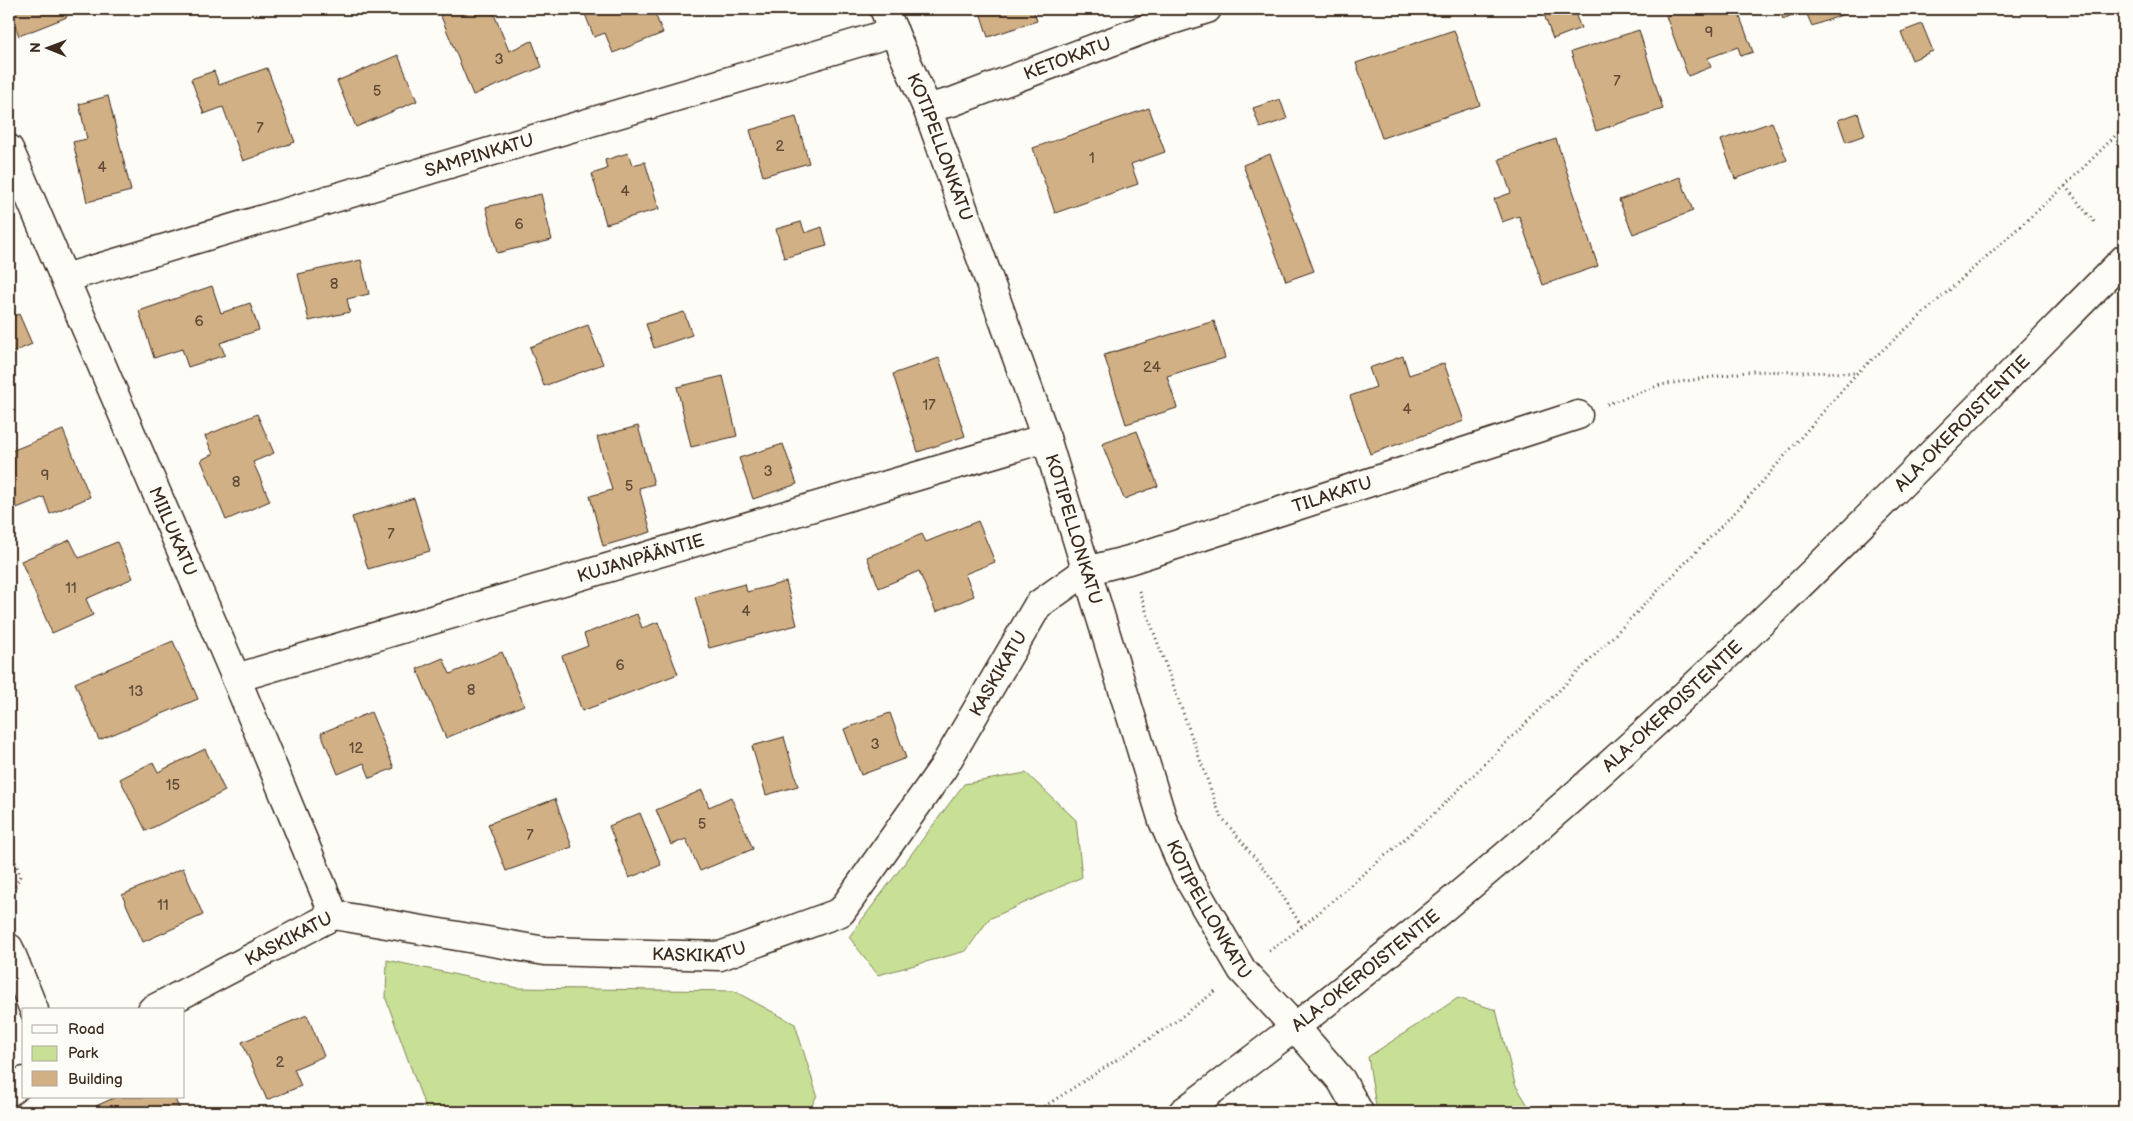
<svg xmlns="http://www.w3.org/2000/svg" width="2133" height="1121" viewBox="0 0 2133 1121" font-family="'Balsamiq Sans',sans-serif">
  <style>
    .green { fill: #c8e096; stroke: #82855a }
    .building { fill: #d2b085; stroke: #3b2a1e }
    .lines { fill: none; stroke-linecap: round; stroke-linejoin: round }
    .minor-casing { stroke: #3b2a1e; stroke-width: 31 }
    .tertiary-casing { stroke: #3b2a1e; stroke-width: 31 }
    .primary-casing { stroke: #3b2a1e; stroke-width: 31 }
    .path { stroke: #3b2a1e; stroke-width: 3; stroke-dasharray: 1 4; stroke-linecap: butt }
    .minor { stroke: #fdfcf7; stroke-width: 28 }
    .tertiary { stroke: #fdfcf7; stroke-width: 28 }
    .primary { stroke: #fdfcf7; stroke-width: 28 }
    .labels { text-anchor: middle; stroke-width: 4; stroke-linejoin: round; paint-order: stroke }
    .number-label { font-size: 15px; fill: #614c38 }
    .street-label { font-size: 18px; fill: #3b2a1e; stroke: #fdfcf7 }
  </style>
  <rect width="100%" height="100%" fill="#fdfcf7"/>
  <filter id="ink" filterUnits="userSpaceOnUse"><feTurbulence type="fractalNoise" baseFrequency=".02" numOctaves="2"/><feDisplacementMap in="SourceGraphic" scale="10" xChannelSelector="R" yChannelSelector="G"/><feConvolveMatrix kernelMatrix="1 2 1 2 8 2 1 2 1" color-interpolation-filters="sRGB"/></filter>
  <g filter="url(#ink)">
    <path class="green" d="M1026,773L1076,820L1082,877L989,919L966,951L878,975L849,937L964,784Z
      M387,960L518,988L734,991L795,1024L817,1095L809,1112H427L386,999Z
      M1458,998L1496,1010L1515,1084L1532,1112H1377L1368,1057Z"/>
    <path class="building" d="M9,9H63L67,17L19,36Z
      M438,9H492L509,51L532,41L542,67L473,95Z
      M583,9H653L663,33L613,53L605,33L594,37Z
      M979,9H1033L1037,21L988,37Z
      M1542,9H1573L1581,28L1553,39Z
      M1686,9H1737L1753,52L1741,56L1738,47L1708,58L1711,67L1688,76L1666,16Z
      M1779,9H1848L1850,12L1812,26L1805,10L1783,19Z
      M1922,24L1933,51L1912,60L1901,32Z
      M1454,30L1480,105L1382,138L1356,63Z
      M1639,30L1663,109L1596,131L1571,52Z
      M398,55L417,101L356,127L337,81Z
      M267,68L295,142L243,161L223,107L204,114L191,79L214,71L219,85Z
      M108,96L131,191L87,202L73,142L87,139L79,104Z
      M1280,99L1287,119L1260,128L1253,108Z
      M1149,108L1165,152L1131,164L1138,184L1055,213L1033,148Z
      M1858,113L1865,135L1846,142L1838,120Z
      M796,117L809,163L763,176L750,130Z
      M1772,122L1787,160L1735,179L1721,140Z
      M1556,139L1598,266L1543,285L1519,216L1502,222L1494,199L1511,193L1499,159Z
      M628,153L632,165L645,162L659,209L606,224L592,174L607,169L605,160Z
      M1270,154L1314,271L1286,281L1243,165Z
      M1680,177L1693,211L1633,234L1619,200Z
      M541,194L552,240L497,253L486,207Z
      M801,222L805,233L822,227L827,246L784,258L776,229Z
      M361,260L369,294L347,299L350,312L309,321L298,274Z
      M212,286L221,313L250,303L259,330L220,343L225,355L188,367L182,349L154,358L139,311Z
      M684,312L692,335L654,348L646,324Z
      M19,314L32,344L9,354V318Z
      M1214,321L1225,358L1167,376L1177,408L1126,424L1104,355Z
      M588,325L603,364L544,386L530,347Z
      M1403,356L1409,375L1444,363L1464,421L1370,454L1350,396L1376,387L1369,368Z
      M939,358L965,436L918,452L893,374Z
      M723,376L737,436L691,447L677,387Z
      M257,414L274,453L253,462L270,501L226,520L201,460L213,454L205,436Z
      M638,426L654,484L639,488L651,532L603,546L590,496L612,490L597,437Z
      M63,430L90,497L50,514L44,497L9,511V452Z
      M1137,431L1158,486L1124,499L1102,444Z
      M783,444L797,484L753,499L739,458Z
      M414,498L430,551L368,569L352,517Z
      M978,521L995,562L965,574L974,596L936,612L919,571L879,588L867,557L922,534L926,542Z
      M70,540L79,558L117,542L133,578L86,599L93,615L52,633L21,561Z
      M786,582L797,625L709,648L695,597L745,584L747,592Z
      M637,614L642,628L658,622L678,674L582,711L562,656L588,646L584,634Z
      M173,641L198,699L99,740L75,683Z
      M502,652L524,705L446,738L417,669L443,658L450,674Z
      M371,712L394,768L370,778L364,763L338,774L321,733Z
      M890,713L906,758L861,775L844,729Z
      M784,737L798,786L766,795L752,746Z
      M205,749L225,791L146,831L120,779L153,762L158,772Z
      M702,790L709,807L731,797L753,849L700,871L686,839L671,845L656,810Z
      M555,799L572,847L506,871L488,824Z
      M640,813L661,865L629,878L609,826Z
      M183,868L203,915L143,942L122,895Z
      M307,1015L324,1056L294,1069L301,1086L267,1100L242,1042Z
      M116,1097H174L181,1112H99L96,1106Z"/>
    <g class="lines">
      <g class="minor-casing">
        <g id="minor">
          <path id="s1" d="M927,108L952,102L1153,26L1207,9"/>
          <path id="s2" d="M9,149L236,678L334,915"/>
          <path id="s3" d="M65,278L894,32"/>
          <path id="s4" d="M236,678L1046,438"/>
          <path d="M9,948L34,1010"/>
          <path id="s5" d="M152,1010L334,915L545,951L720,956L841,912L943,768L1038,605L1086,571L1129,560L1578,415"/>
          <path d="M1296,1028L1341,1080L1359,1112"/>
          <path d="M9,1092L24,1081"/>
        </g>
      </g>
      <g class="tertiary-casing">
        <g id="tertiary">
          <path id="s6" d="M884,9L927,108L1046,438L1163,821L1187,876L1242,970L1296,1028"/>
        </g>
      </g>
      <g class="primary-casing">
        <g id="primary">
          <path id="s7" d="M1183,1112C1347,990 1506,861 1656,722C1817,573 1970,415 2124,259"/>
        </g>
      </g>
      <path class="path" d="M2065,186L2096,224
        M1607,404L1660,385L1752,371L1856,373
        M1139,591L1220,815L1272,879L1302,927
        M9,843L20,876L9,900
        M1269,951L1302,927L1437,811L1587,663L1740,507L1857,373L2065,186L2124,127
        M1036,1112L1172,1024L1218,989"/>
      <use href="#minor" class="minor"/>
      <use href="#tertiary" class="tertiary"/>
      <use href="#primary" class="primary"/>
    </g>
  </g>
  <g class="labels">
    <g class="number-label">
      <text x="1709" y="37">9</text>
      <text x="499" y="64">3</text>
      <text x="1617" y="86">7</text>
      <text x="377" y="96">5</text>
      <text x="260" y="133">7</text>
      <text x="780" y="151">2</text>
      <text x="1092" y="163">1</text>
      <text x="102" y="172">4</text>
      <text x="625" y="196">4</text>
      <text x="519" y="229">6</text>
      <text x="334" y="289">8</text>
      <text x="199" y="326">6</text>
      <text x="1152" y="372">24</text>
      <text x="929" y="410">17</text>
      <text x="1407" y="414">4</text>
      <text x="768" y="476">3</text>
      <text x="45" y="480">9</text>
      <text x="236" y="487">8</text>
      <text x="629" y="491">5</text>
      <text x="391" y="539">7</text>
      <text x="71" y="593">11</text>
      <text x="746" y="616">4</text>
      <text x="620" y="670">6</text>
      <text x="471" y="695">8</text>
      <text x="136" y="696">13</text>
      <text x="875" y="749">3</text>
      <text x="356" y="753">12</text>
      <text x="173" y="790">15</text>
      <text x="702" y="829">5</text>
      <text x="530" y="840">7</text>
      <text x="163" y="910">11</text>
      <text x="280" y="1067">2</text>
    </g>
    <g class="street-label">
      <text dy="6" stroke="none"><textPath href="#s1" startOffset="149">KETOKATU</textPath></text>
      <text dy="6" stroke="none"><textPath href="#s6" startOffset="149">KOTIPELLONKATU</textPath></text>
      <text dy="6" stroke="none"><textPath href="#s3" startOffset="432">SAMPINKATU</textPath></text>
      <text dy="6" stroke="none"><textPath href="#s7" startOffset="1041">ALA-OKEROISTENTIE</textPath></text>
      <text dy="6" stroke="none"><textPath href="#s5" startOffset="1405">TILAKATU</textPath></text>
      <text dy="6" stroke="none"><textPath href="#s6" startOffset="554">KOTIPELLONKATU</textPath></text>
      <text dy="6" stroke="none"><textPath href="#s2" startOffset="416">MIILUKATU</textPath></text>
      <text dy="6" stroke="none"><textPath href="#s4" startOffset="422">KUJANPÄÄNTIE</textPath></text>
      <text dy="6" stroke="none"><textPath href="#s5" startOffset="1009">KASKIKATU</textPath></text>
      <text dy="6" stroke="none"><textPath href="#s7" startOffset="636">ALA-OKEROISTENTIE</textPath></text>
      <text dy="6" stroke="none"><textPath href="#s6" startOffset="959">KOTIPELLONKATU</textPath></text>
      <text dy="6" stroke="none"><textPath href="#s5" startOffset="154">KASKIKATU</textPath></text>
      <text dy="6" stroke="none"><textPath href="#s5" startOffset="574">KASKIKATU</textPath></text>
      <text dy="6" stroke="none"><textPath href="#s7" startOffset="231">ALA-OKEROISTENTIE</textPath></text>
    </g>
  </g>
  <rect width="2133" height="1121" fill="none" stroke="#fdfcf7" stroke-width="30"/>
  <rect x="15" y="15" width="2103" height="1091" fill="none" stroke="#3b2a1e" stroke-width="2" filter="url(#ink)"/>
  <rect x="22" y="1008" width="162" height="90" fill="#fdfcf7" stroke="#afa8a0"/>
  <rect x="32" y="1025" width="25" height="8" fill="#fdfcf7" stroke="#afa8a0"/>
  <text x="68" y="1034" font-size="15" fill="#3b2a1e">Road</text>
  <rect x="32" y="1046" width="25" height="15" fill="#c8e096" stroke="#afa8a0"/>
  <text x="68" y="1058" font-size="15" fill="#3b2a1e">Park</text>
  <rect x="32" y="1071" width="25" height="15" fill="#d2b085" stroke="#afa8a0"/>
  <text x="68" y="1084" font-size="15" fill="#3b2a1e">Building</text>
  <g transform="translate(48 48) rotate(271)" stroke="#fdfcf7" stroke-width="4" paint-order="stroke">
  <path d="M0-4L9 19L0 12L-9 19Z" fill="#3b2a1e"/>
  <text y="-8" font-size="14" font-weight="bold" text-anchor="middle" fill="#3b2a1e">N</text>
  </g>
</svg>
